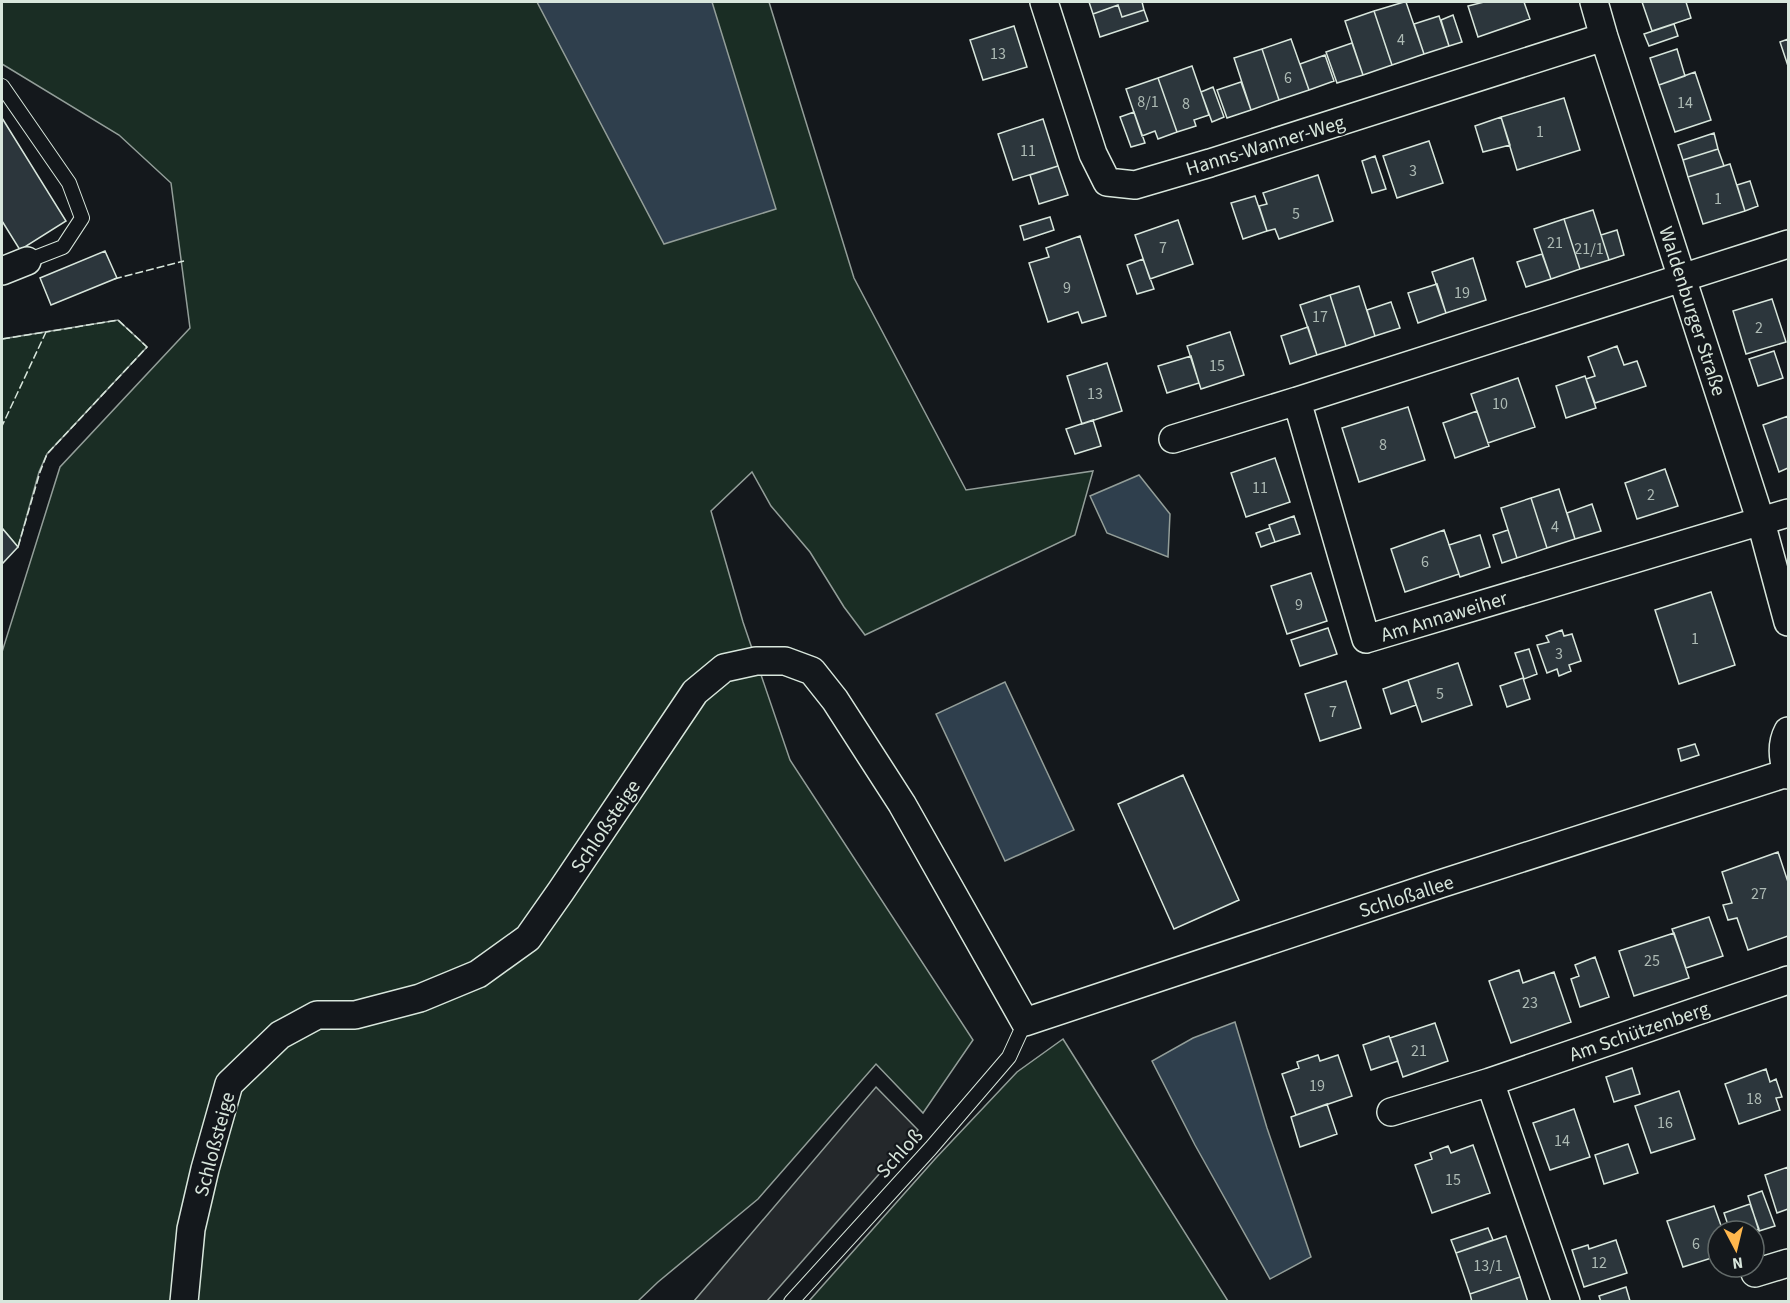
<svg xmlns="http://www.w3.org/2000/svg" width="1790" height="1303" viewBox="0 0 1790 1303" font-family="'Source Sans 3',sans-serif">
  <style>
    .green { fill: #1a2d24; stroke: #939e99; stroke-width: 1.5 }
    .parking { fill: #24282b; stroke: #939e99; stroke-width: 1.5 }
    .water { fill: #2f3f4d; stroke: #939e99; stroke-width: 1.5 }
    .building { fill: #2c363c; stroke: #d8e6dc; stroke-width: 1.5 }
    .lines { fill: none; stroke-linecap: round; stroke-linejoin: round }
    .lane-casing { stroke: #d8e6dc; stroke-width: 16 }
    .street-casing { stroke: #d8e6dc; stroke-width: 30 }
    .lane { stroke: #14181c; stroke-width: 14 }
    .street { stroke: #14181c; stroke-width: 27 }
    .fence { stroke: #d8e6dc; stroke-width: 1.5; stroke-dasharray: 8 3; stroke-linecap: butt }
    .labels { text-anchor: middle; stroke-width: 4.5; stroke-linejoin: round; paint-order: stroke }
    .number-label { font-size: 16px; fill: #adbab4 }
    .street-label { font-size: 20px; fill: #d8e6dc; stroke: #14181c }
  </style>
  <rect width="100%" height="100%" fill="#14181c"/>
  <path class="green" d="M2,2H769L854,278L966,490L1093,471L1075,535L865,635L844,607L810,552L771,506L752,472L711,511L743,622L790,760L973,1040L923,1113L876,1064L758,1199L658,1282L638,1301L2,1302V652L60,467L190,328L171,183L119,135L2,64Z
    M118,320L147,347L47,454L39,472L18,547L2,528V339Z
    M1063,1039L1228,1301H809L935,1159L1017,1072Z"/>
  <path class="parking" d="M876,1087L918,1130L767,1301H694Z"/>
  <path class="water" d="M537,2H712L776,209L664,244Z
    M1139,475L1170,514L1168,557L1107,533L1090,496Z
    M1005,682L1074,830L1005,861L936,714Z
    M1235,1022L1267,1128L1311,1257L1270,1279L1195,1145L1152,1061L1193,1038Z"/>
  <path class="building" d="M1089,2H1142L1144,10L1122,17L1118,5L1093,14Z
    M1404,2H1406L1424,54L1392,65L1374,11Z
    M1484,2H1524L1530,19L1478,37L1468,6Z
    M1642,2H1686L1691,18L1652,31Z
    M1118,5L1122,17L1144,10L1148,21L1100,37L1093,14Z
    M1374,11L1392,65L1363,75L1345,21Z
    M1453,15L1462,42L1449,46L1441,20Z
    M1439,16L1449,46L1424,54L1414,24Z
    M1674,24L1678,36L1649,46L1644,34Z
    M1014,26L1027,67L983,80L970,40Z
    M1291,39L1309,90L1279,100L1262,49Z
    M1788,39V66L1780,42Z
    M1352,43L1363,75L1337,83L1326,52Z
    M1262,49L1279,100L1251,110L1234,58Z
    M1677,49L1685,76L1659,85L1650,58Z
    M1325,55L1334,81L1309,90L1300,64Z
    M1192,66L1209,115L1194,120L1196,126L1177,132L1158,78Z
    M1695,72L1711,120L1675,132L1659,85Z
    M1158,78L1177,132L1158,139L1155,131L1142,136L1126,89Z
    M1241,82L1251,110L1227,118L1217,90Z
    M1213,87L1224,117L1212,122L1201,92Z
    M1564,98L1580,150L1517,170L1501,117Z
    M1134,112L1145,143L1131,147L1120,117Z
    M1501,117L1510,145L1483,152L1475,126Z
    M2,118L66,221L20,250L2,221Z
    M1043,119L1058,166L1013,180L998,134Z
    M1714,133L1718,149L1683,160L1678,145Z
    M1429,141L1443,183L1397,198L1383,156Z
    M1718,149L1724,166L1688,177L1683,160Z
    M1375,156L1386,189L1372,193L1362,161Z
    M1730,164L1745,211L1703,224L1688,177Z
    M1058,166L1068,195L1039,204L1030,175Z
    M1318,175L1333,221L1279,239L1275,229L1267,231L1259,206L1267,204L1263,193Z
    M1750,181L1758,206L1745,211L1737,185Z
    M1255,196L1267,231L1243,239L1231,203Z
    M1593,210L1609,260L1580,269L1564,219Z
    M1050,217L1054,230L1024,240L1020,226Z
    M1564,219L1580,269L1551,279L1534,229Z
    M1178,220L1193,264L1150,279L1135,235Z
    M1617,230L1624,255L1609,260L1601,235Z
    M1080,236L1106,316L1082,323L1078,312L1048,322L1029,263L1049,257L1046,248Z
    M105,251L117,278L51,305L40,278Z
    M1542,254L1551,279L1526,287L1517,262Z
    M1473,258L1486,300L1446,313L1432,272Z
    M1143,259L1154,289L1137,294L1127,265Z
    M1437,284L1446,313L1418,323L1408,293Z
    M1359,286L1375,336L1346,346L1330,295Z
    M1330,295L1346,346L1317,355L1300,305Z
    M1772,299L1786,342L1746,354L1733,311Z
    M1391,302L1400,328L1375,336L1367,310Z
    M1308,327L1317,355L1290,364L1281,336Z
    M1230,332L1244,375L1201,389L1187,346Z
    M1617,346L1624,365L1637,361L1646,386L1595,403L1586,379L1595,376L1588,357Z
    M1774,351L1783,378L1758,386L1749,359Z
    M1191,356L1199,383L1167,393L1158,366Z
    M1107,363L1122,411L1082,424L1067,376Z
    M1585,376L1596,408L1566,418L1556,386Z
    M1518,378L1535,427L1488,443L1471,394Z
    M1408,407L1425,460L1359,482L1342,428Z
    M1477,411L1489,446L1455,458L1443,423Z
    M1788,416V468L1779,472L1763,425Z
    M1093,420L1101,446L1075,454L1066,429Z
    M1275,458L1290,502L1246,517L1231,473Z
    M1665,469L1678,506L1637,519L1625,483Z
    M1559,489L1575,539L1547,548L1531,498Z
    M1531,498L1547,548L1517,558L1501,508Z
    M1592,504L1601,531L1575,539L1567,513Z
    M1294,516L1300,534L1275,542L1269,525Z
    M2,528L18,547L2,564Z
    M1270,528L1275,542L1261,547L1256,533Z
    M1444,530L1459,574L1405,592L1391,549Z
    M1508,530L1517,558L1502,563L1493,535Z
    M1480,535L1490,567L1460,577L1449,545Z
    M1311,573L1327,621L1287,634L1271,586Z
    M1711,592L1735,665L1679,684L1655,610Z
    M1328,628L1337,654L1300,666L1291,640Z
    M1562,630L1564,636L1572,634L1581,661L1569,665L1571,671L1559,676L1557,669L1547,673L1537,645L1549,642L1546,636Z
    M1529,649L1537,674L1524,679L1515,653Z
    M1458,663L1472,705L1422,722L1408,680Z
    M1523,678L1530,699L1507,707L1500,686Z
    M1408,680L1416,705L1391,714L1383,689Z
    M1346,681L1361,728L1320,741L1305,694Z
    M1695,744L1699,755L1681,761L1678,749Z
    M1183,775L1239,900L1174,929L1118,804Z
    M1778,852L1788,882V936L1748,950L1737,918L1728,920L1723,905L1732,903L1722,872Z
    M1709,917L1723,956L1686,968L1672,929Z
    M1674,933L1689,978L1634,996L1619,951Z
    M1595,957L1609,997L1580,1007L1571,979L1579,976L1575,965Z
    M1519,970L1523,983L1554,972L1571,1022L1511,1043L1489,981Z
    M1435,1023L1448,1061L1403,1077L1390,1038Z
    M1389,1036L1398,1061L1371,1070L1363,1045Z
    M1318,1055L1320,1061L1338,1055L1352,1096L1296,1115L1282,1074L1299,1068L1297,1062Z
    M1632,1068L1640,1094L1614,1102L1606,1077Z
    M1766,1069L1770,1082L1776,1079L1782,1097L1776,1098L1780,1110L1739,1124L1725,1084Z
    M1679,1091L1695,1139L1651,1153L1635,1106Z
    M1327,1104L1337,1134L1300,1147L1291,1117Z
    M1574,1109L1590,1157L1550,1170L1533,1123Z
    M1628,1144L1638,1173L1604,1184L1595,1155Z
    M1473,1145L1490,1193L1432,1213L1415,1165L1432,1159L1430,1153L1448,1146L1451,1153Z
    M1788,1167V1209L1777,1213L1765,1175Z
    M1762,1191L1775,1226L1759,1231L1748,1196Z
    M1750,1204L1759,1229L1754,1231H1730L1724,1213Z
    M1714,1206L1723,1231H1718V1256L1683,1267L1667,1221Z
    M1488,1228L1493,1240L1456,1253L1451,1240Z
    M1506,1236L1520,1277L1470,1294L1456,1253Z
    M1616,1240L1627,1273L1584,1287L1572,1250L1588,1245L1589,1249Z
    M1520,1277L1528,1302H1472L1470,1294Z
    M1626,1287L1630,1301L1601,1302L1599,1296Z"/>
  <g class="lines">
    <g class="lane-casing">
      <path id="lane" d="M2,86L69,183L82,218L63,247L27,261
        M791,1302L931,1148L1009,1057L1025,1022"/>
    </g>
    <g class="street-casing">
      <path id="street" d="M1044,2L1093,154L1107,182L1135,185L1210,163L1604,37
        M1594,2L1604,37L1761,522L1788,622
        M1788,244L1297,401L1366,639L1788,513
        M2,271L27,261
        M1173,439L1297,401
        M1788,731C1781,744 1783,761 1788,775
        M1391,1112L1490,1082
        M1755,1273L1788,1263
        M184,1302L191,1229L205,1169L229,1084L280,1035L317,1015H355L420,998L478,974L528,938L561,891L695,692L724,668L756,661H785L812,671L835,700L902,804L1025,1022L1440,884L1787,773
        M1566,1302L1490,1082L1788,980"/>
    </g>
    <use href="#lane" class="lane"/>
    <use href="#street" class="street"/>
    <path class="fence" d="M114,279L184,261
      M2,339L46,332L2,426
      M18,547L40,472L47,454L147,347L118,320L46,332"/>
  </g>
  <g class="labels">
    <g class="number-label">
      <text x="1401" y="45">4</text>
      <text x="998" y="59">13</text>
      <text x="1288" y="83">6</text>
      <text x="1148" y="107">8/1</text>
      <text x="1685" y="108">14</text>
      <text x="1186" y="109">8</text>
      <text x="1540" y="137">1</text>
      <text x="1028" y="156">11</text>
      <text x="1413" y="176">3</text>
      <text x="1718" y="204">1</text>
      <text x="1296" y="219">5</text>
      <text x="1555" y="248">21</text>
      <text x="1163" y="253">7</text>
      <text x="1589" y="254">21/1</text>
      <text x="1067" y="293">9</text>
      <text x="1462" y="298">19</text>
      <text x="1320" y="322">17</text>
      <text x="1759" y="333">2</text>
      <text x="1217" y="371">15</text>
      <text x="1095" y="399">13</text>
      <text x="1500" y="409">10</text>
      <text x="1383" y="450">8</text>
      <text x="1260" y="493">11</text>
      <text x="1651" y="500">2</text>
      <text x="1555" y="532">4</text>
      <text x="1425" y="567">6</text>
      <text x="1299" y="610">9</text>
      <text x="1695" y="644">1</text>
      <text x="1559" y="659">3</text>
      <text x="1440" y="699">5</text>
      <text x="1333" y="717">7</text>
      <text x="1759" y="899">27</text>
      <text x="1652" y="966">25</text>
      <text x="1530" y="1008">23</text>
      <text x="1419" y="1056">21</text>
      <text x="1317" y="1091">19</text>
      <text x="1754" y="1104">18</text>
      <text x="1665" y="1128">16</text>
      <text x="1562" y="1146">14</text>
      <text x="1453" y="1185">15</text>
      <text x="1696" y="1249">6</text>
      <text x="1599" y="1268">12</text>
      <text x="1488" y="1271">13/1</text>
    </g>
    <g class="street-label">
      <text transform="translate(1265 145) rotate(-17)" y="7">Hanns-Wanner-Weg</text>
      <text transform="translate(1693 311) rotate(72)" y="7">Waldenburger Straße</text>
      <text transform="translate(1444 616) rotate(-17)" y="7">Am Annaweiher</text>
      <text transform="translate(605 826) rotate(-56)" y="7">Schloßsteige</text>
      <text transform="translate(1406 896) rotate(-18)" y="7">Schloßallee</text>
      <text transform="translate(1639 1031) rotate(-19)" y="7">Am Schützenberg</text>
      <text transform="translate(214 1144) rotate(-75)" y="7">Schloßsteige</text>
      <text transform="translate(899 1153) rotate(-48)" y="7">Schloß</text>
    </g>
  </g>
  <rect width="1790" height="1303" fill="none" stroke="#d8e6dc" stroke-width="6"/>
  <g transform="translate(1736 1249) rotate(173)"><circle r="28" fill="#14181c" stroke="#626a69" stroke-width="1.5"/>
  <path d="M0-4.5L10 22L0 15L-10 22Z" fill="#ffb74d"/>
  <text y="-9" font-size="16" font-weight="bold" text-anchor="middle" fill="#d8e6dc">N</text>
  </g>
</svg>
